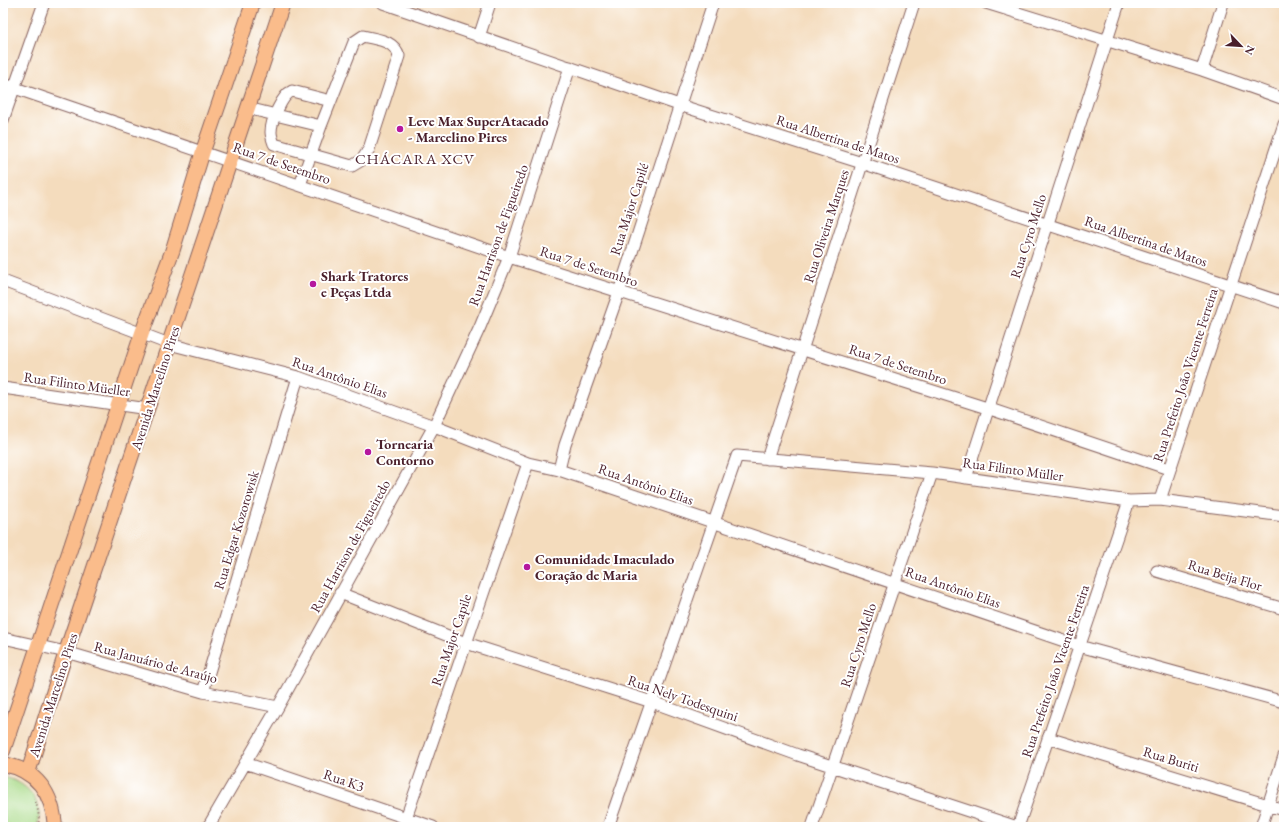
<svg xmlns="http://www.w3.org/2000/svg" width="1287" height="830" viewBox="0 0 1287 830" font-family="'EB Garamond',serif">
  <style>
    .green { fill: #a9da88; stroke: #7a7c5a }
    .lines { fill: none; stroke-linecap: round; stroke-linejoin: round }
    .minor-casing { stroke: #86615e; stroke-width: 13 }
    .major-casing { stroke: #86615e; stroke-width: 16 }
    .path { stroke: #86615e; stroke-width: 2; stroke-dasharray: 1 3; stroke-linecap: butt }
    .minor { stroke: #fff; stroke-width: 11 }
    .major { stroke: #fabc8b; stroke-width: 14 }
    .poi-dot { fill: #b5179e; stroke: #fff; stroke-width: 1.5 }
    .labels { text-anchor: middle; stroke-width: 4; stroke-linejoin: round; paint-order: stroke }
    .poi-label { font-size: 14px; font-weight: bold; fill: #4a1f2b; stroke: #fff; text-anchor: start }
    .street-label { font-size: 14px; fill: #4a1f2b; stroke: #fff }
    .neighbourhood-label { font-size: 15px; letter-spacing: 1px; fill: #4a1f2b; stroke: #fff }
  </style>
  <rect width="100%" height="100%" fill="#fff"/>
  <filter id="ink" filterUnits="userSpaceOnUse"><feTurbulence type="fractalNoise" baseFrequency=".025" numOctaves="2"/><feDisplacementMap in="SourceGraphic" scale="8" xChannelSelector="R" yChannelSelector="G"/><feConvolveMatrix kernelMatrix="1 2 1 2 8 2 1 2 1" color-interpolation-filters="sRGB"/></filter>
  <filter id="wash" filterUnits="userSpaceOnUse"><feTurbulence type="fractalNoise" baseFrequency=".012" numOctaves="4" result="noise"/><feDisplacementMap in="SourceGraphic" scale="16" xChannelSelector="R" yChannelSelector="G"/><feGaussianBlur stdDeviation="0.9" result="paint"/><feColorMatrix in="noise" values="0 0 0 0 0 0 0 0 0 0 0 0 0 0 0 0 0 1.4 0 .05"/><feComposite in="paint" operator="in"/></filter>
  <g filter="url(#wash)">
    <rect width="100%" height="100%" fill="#f4dcbd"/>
    <path class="green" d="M3,777C26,781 46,802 37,827H3Z"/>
  </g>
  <g filter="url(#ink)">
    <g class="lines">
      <g class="minor-casing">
        <path id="minor" d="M383,3L679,105L862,163L1284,303
          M986,3L1202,70L1284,99
          M479,37L490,3
          M1202,70L1223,3
          M3,84L509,257L987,408L1169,469
          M247,108L321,126L354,42L363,36C378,40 394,40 399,56L369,149L362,160L352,166L274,144C273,141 271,136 271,132C271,121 282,95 292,91L331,101
          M3,120L44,3
          M300,185L321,126
          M3,281L169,344L298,377L434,426L528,463L559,470L1079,646L1284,702
          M3,388L148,409
          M767,459L914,3
          M559,470L565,445L619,292L713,3
          M966,478L1119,3
          M1160,500L1284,124
          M1157,571L1284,609
          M340,593L466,643L652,702L798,755L1017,827
          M3,638L66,652L203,692L278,707
          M203,692L298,377
          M1048,738L1284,810
          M245,763L433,827
          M208,827L278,707L434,426L480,327L509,257L570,67
          M403,827L528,463
          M608,827L737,456L932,473L1129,501L1160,500L1284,516
          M812,827L932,473
          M1018,827L1129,501
          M1261,827L1284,756"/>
      </g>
      <g class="major-casing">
        <path id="major" d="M3,751L142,333L173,249L203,151L253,3
          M3,764C37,770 53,794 55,827
          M28,773L66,652L283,3"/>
      </g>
      <path class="path" d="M34,798C38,808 40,817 38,827"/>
      <use href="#minor" class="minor"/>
      <use href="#major" class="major"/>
    </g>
  </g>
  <g class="poi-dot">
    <circle cx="400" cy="129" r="4"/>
    <circle cx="313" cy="284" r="4"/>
    <circle cx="368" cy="452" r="4"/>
    <circle cx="527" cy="567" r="4"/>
  </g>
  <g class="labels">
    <g class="poi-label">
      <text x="408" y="126">Leve Max SuperAtacado<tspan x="408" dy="16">- Marcelino Pires</tspan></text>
      <text x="321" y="281">Shark Tratores<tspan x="321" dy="16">e Peças Ltda</tspan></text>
      <text x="376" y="449">Tornearia<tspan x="376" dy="16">Contorno</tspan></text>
      <text x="535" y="564">Comunidade Imaculado<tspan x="535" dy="16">Coração de Maria</tspan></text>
    </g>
    <g class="street-label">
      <text transform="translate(838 139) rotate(18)" y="5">Rua Albertina de Matos</text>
      <text transform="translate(282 163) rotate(19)" y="5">Rua 7 de Setembro</text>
      <text transform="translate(629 209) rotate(-72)" y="5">Rua Major Capilé</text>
      <text transform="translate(826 226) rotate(-72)" y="5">Rua Oliveira Marques</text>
      <text transform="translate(498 235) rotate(-70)" y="5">Rua Harrison de Figueiredo</text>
      <text transform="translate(1028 236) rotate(-72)" y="5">Rua Cyro Mello</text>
      <text transform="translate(1146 241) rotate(19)" y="5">Rua Albertina de Matos</text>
      <text transform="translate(589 266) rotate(18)" y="5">Rua 7 de Setembro</text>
      <text transform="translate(898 364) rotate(18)" y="5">Rua 7 de Setembro</text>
      <text transform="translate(1185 375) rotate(-72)" y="5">Rua Prefeito João Vicente Ferreira</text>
      <text transform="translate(340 377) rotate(19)" y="5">Rua Antônio Elias</text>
      <text transform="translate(77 384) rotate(8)" y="5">Rua Filinto Müeller</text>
      <text transform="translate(155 388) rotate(-72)" y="5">Avenida Marcelino Pires</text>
      <text transform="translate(1013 469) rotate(8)" y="5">Rua Filinto Müller</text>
      <text transform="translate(646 484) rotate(19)" y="5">Rua Antônio Elias</text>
      <text transform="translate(236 530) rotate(-73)" y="5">Rua Edgar Kozorowisk</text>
      <text transform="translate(350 546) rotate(-61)" y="5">Rua Harrison de Figueiredo</text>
      <text transform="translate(1225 575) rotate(17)" y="5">Rua Beija Flor</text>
      <text transform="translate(953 587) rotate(19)" y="5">Rua Antônio Elias</text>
      <text transform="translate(451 640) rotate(-71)" y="5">Rua Major Capile</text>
      <text transform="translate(858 645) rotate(-72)" y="5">Rua Cyro Mello</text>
      <text transform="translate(156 662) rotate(15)" y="5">Rua Januário de Araújo</text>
      <text transform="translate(1055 671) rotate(-71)" y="5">Rua Prefeito João Vicente Ferreira</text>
      <text transform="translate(53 695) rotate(-72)" y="5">Avenida Marcelino Pires</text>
      <text transform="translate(683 698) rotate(19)" y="5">Rua Nely Todesquini</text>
      <text transform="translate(1171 759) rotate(17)" y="5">Rua Buriti</text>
      <text transform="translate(344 780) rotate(19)" y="5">Rua K3</text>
    </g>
    <g class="neighbourhood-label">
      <text x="415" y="164">CHÁCARA XCV</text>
    </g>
  </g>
  <rect width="1287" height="830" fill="none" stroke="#fff" stroke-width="16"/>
  <g transform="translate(1241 46) rotate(115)" stroke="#ffffff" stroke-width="3" paint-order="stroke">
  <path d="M0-3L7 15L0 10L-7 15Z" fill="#4a1f2b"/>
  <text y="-6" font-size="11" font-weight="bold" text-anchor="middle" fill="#4a1f2b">N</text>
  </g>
</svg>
